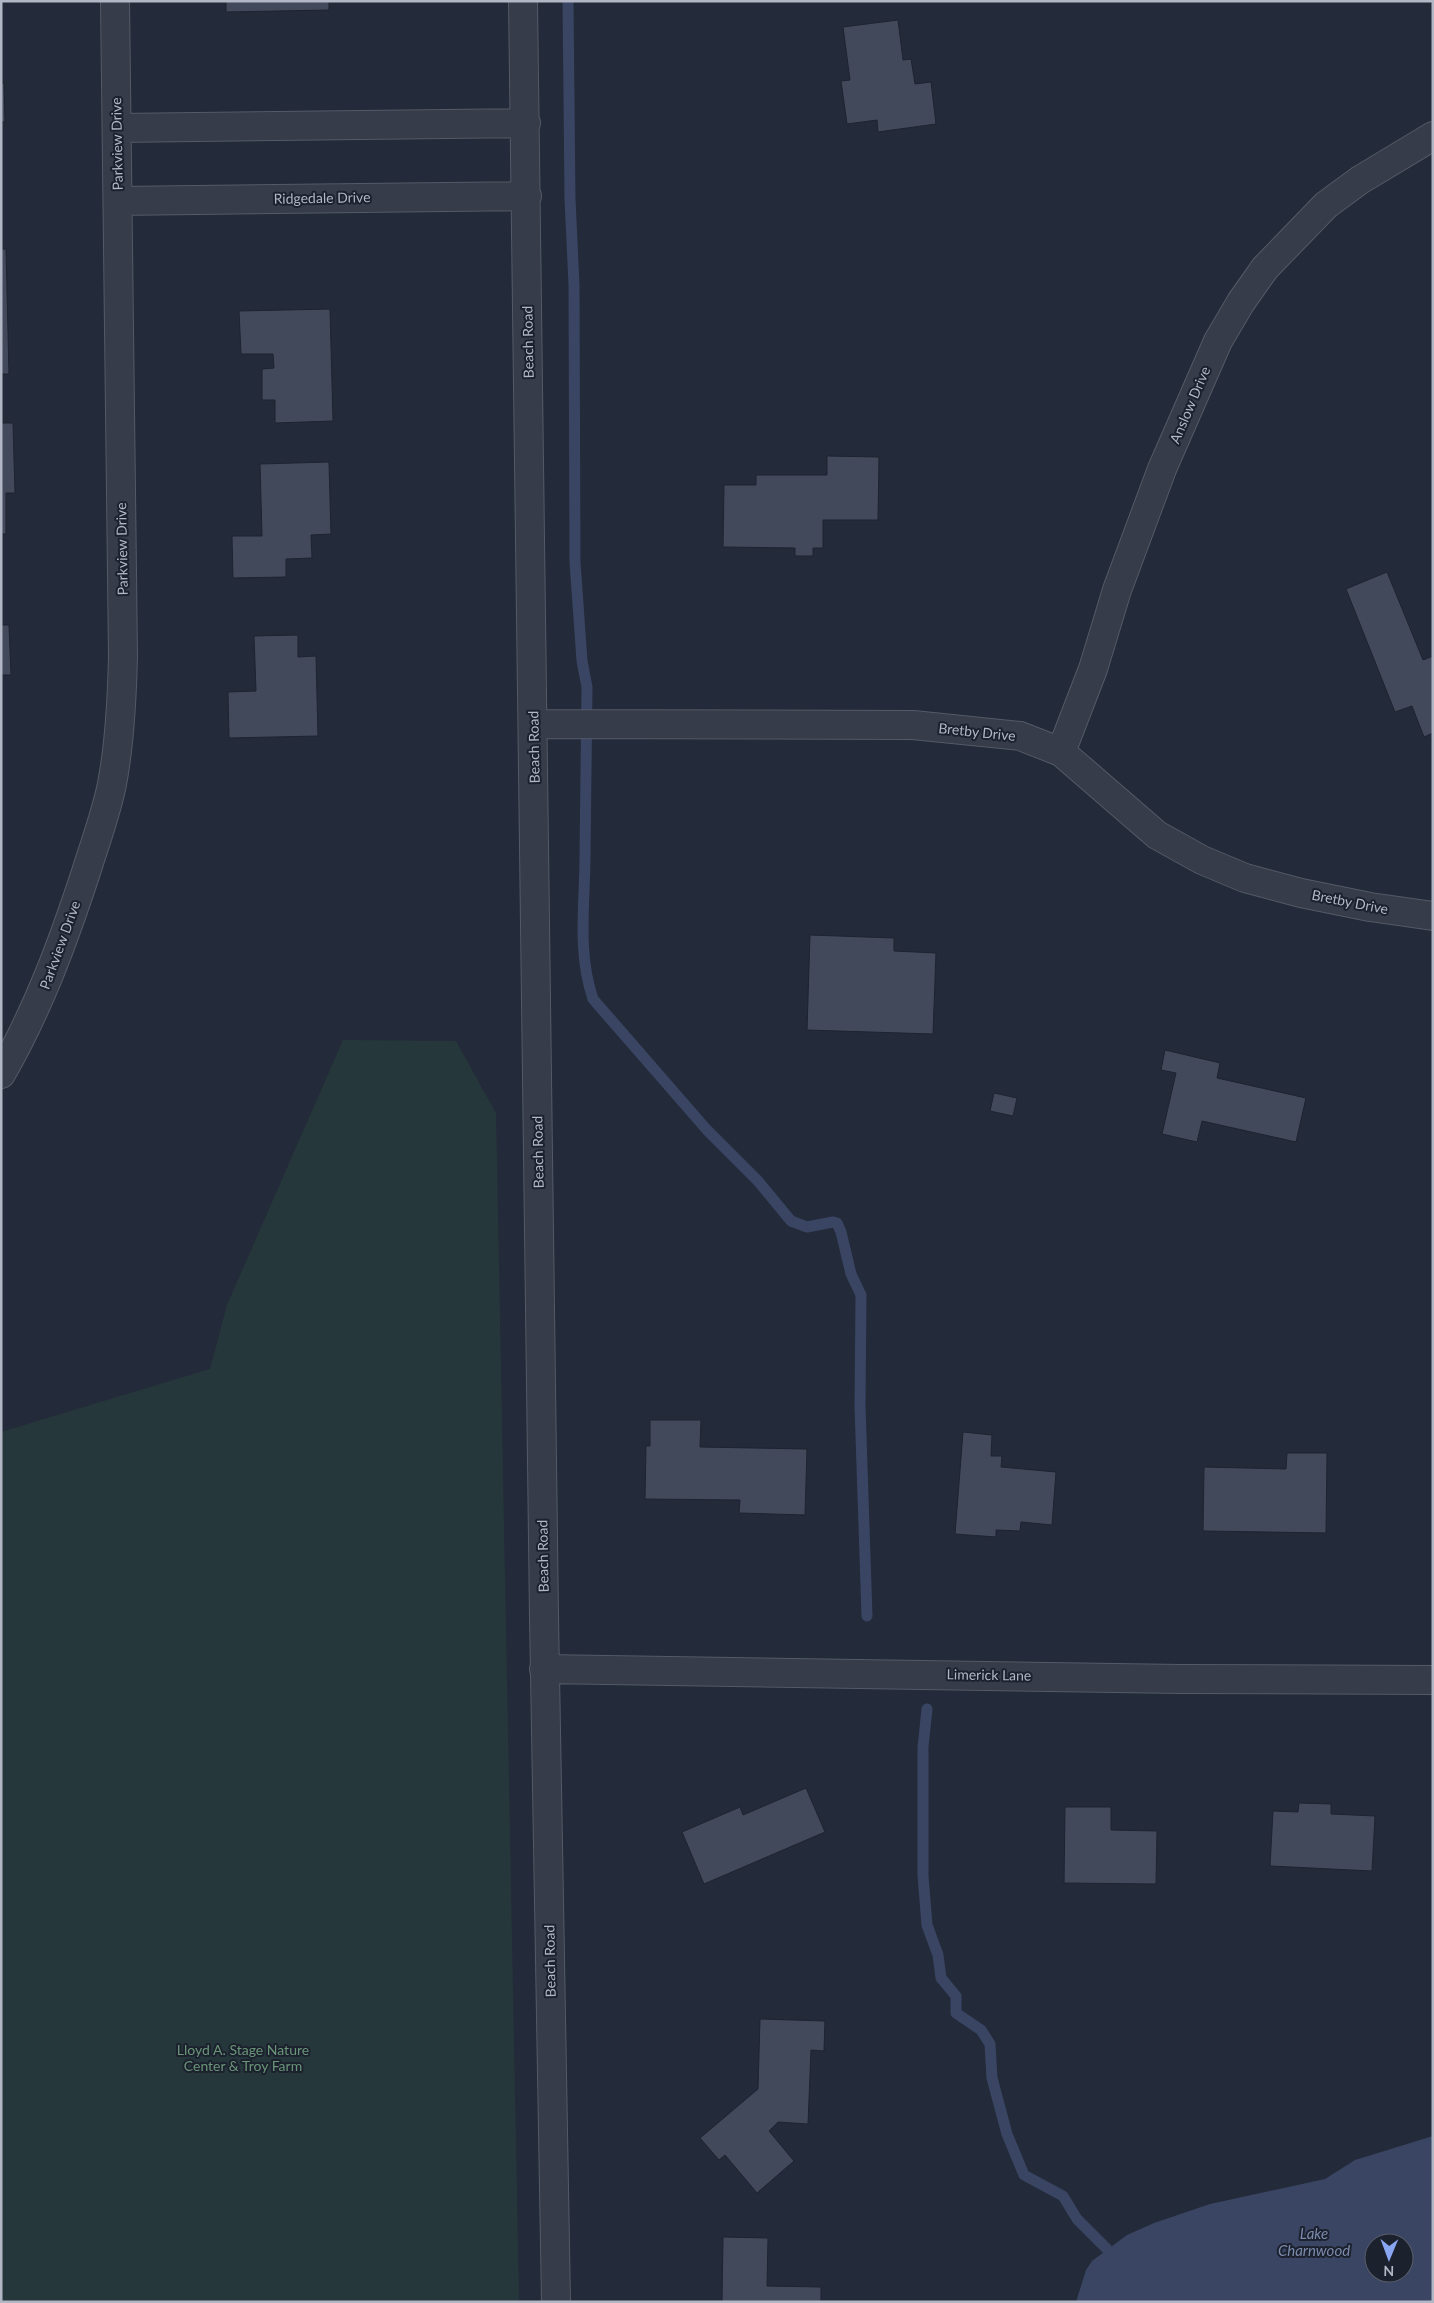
<svg xmlns="http://www.w3.org/2000/svg" width="1434" height="2303" viewBox="0 0 1434 2303" font-family="Lato,sans-serif">
  <style>
    .green { fill: #26373b }
    .water { fill: #394562; fill-rule: evenodd }
    .lines { fill: none; stroke-linecap: round; stroke-linejoin: round }
    .stream { stroke: #394562; stroke-width: 11 }
    .building { fill: #42495b; stroke: #1e2330 }
    .minor-casing { stroke: #545a67; stroke-width: 30 }
    .minor { stroke: #363c49; stroke-width: 28 }
    .labels { text-anchor: middle; stroke-width: 4; stroke-linejoin: round; paint-order: stroke }
    .street-label { font-size: 14px; fill: #b1b7c5; stroke: #1c212e }
    .park-label { font-size: 14px; fill: #6a9578; stroke: #1c212e }
    .water-label { font-size: 15px; font-style: italic; fill: #7b8aac; stroke: #1c212e }
  </style>
  <rect width="100%" height="100%" fill="#232a39"/>
  <path class="green" d="M343,1040L456,1041L496,1113L519,2302H1V1432L210,1369L227,1305Z"/>
  <path class="water" d="M1433,2136V2302H1076L1086,2270L1092,2261L1127,2235L1154,2223L1210,2204L1325,2179L1355,2160ZM1374,2243H1404V2273H1374Z"/>
  <g class="lines">
    <path class="stream" d="M568,1L570,199L574,285L575,562L582,661L587,687C586,743 586,799 585,855C585,904 577,952 593,999L707,1130L758,1181L791,1221L807,1227L833,1222L837,1223L841,1232L851,1274L861,1295L860,1406L867,1616
      M927,1709L923,1747V1876L927,1925L938,1955L941,1978L956,1996V2013L981,2030L990,2044L992,2078L1007,2134L1024,2175L1063,2196L1077,2219L1107,2249"/>
  </g>
  <path class="building" d="M226,1H329V10L226,12Z
    M898,20L903,60L911,59L915,84L931,82L936,124L878,132L877,120L847,124L841,81L850,80L843,27Z
    M1,83H4L5,122H1Z
    M1,249H6L9,374H1Z
    M330,309L333,421L275,423V400H262V369L274,368L273,354H241L239,311Z
    M1,423H13L15,493H6V534H1Z
    M827,456L879,457L878,520H823V548H813V556H795V548L723,547L724,485H756V475H827Z
    M329,462L331,534L311,535L312,558L286,559V577L233,578L232,536H262L260,464Z
    M1387,572L1423,660L1433,656V733L1424,737L1412,706L1395,712L1346,589Z
    M1,625H9L11,675H1Z
    M298,635V657L316,656L318,736L229,738L228,692L256,691L254,636Z
    M810,935L894,938V951L936,953L933,1034L807,1030Z
    M1165,1050L1220,1063L1217,1078L1306,1098L1296,1142L1202,1121L1197,1142L1162,1134L1176,1073L1161,1070Z
    M994,1093L1017,1098L1013,1116L990,1111Z
    M650,1420H701L700,1447L807,1449L805,1515L739,1513L740,1500L645,1499L646,1446H650Z
    M963,1432L992,1435L991,1456H1002L1001,1467L1056,1472L1052,1525L1021,1522L1020,1531L996,1530V1537L955,1534Z
    M1287,1453H1327L1326,1533L1203,1531L1204,1467L1286,1469Z
    M806,1788L825,1832L704,1884L682,1832L740,1807L743,1815Z
    M1299,1803L1331,1804V1814L1375,1816L1372,1871L1270,1866L1273,1811L1298,1812Z
    M1065,1807H1111V1830L1157,1831L1156,1884L1064,1883Z
    M760,2019L825,2021L824,2051L811,2050L808,2124L778,2122L769,2131L794,2161L757,2193L725,2155L719,2160L700,2138L758,2089Z
    M723,2237L768,2238L767,2286L821,2287V2302H722Z"/>
  <g class="lines">
    <g class="minor-casing">
      <path id="minor" d="M523,1L544,1616L556,2302
        M117,128L526,123
        M118,201L527,196
        M534,724L913,725L1020,736L1061,752L1157,835L1202,860L1245,878L1301,893L1370,907L1433,916
        M1061,752L1093,669L1117,590L1162,469L1218,341L1241,302L1265,268L1326,205L1360,180L1433,136
        M1,1074C38,1010 63,942 86,872C95,843 106,814 112,784C120,742 122,699 123,656L115,1
        M544,1669L1181,1679L1433,1680"/>
    </g>
    <use href="#minor" class="minor"/>
  </g>
  <g class="labels">
    <g class="street-label">
      <text transform="translate(117 144) rotate(-91)" y="5">Parkview Drive</text>
      <text transform="translate(322 198) rotate(-1)" y="5">Ridgedale Drive</text>
      <text transform="translate(528 342) rotate(-91)" y="5">Beach Road</text>
      <text transform="translate(1190 405) rotate(-67)" y="5">Anslow Drive</text>
      <text transform="translate(122 549) rotate(-91)" y="5">Parkview Drive</text>
      <text transform="translate(977 732) rotate(6)" y="5">Bretby Drive</text>
      <text transform="translate(534 747) rotate(-91)" y="5">Beach Road</text>
      <text transform="translate(1350 902) rotate(11)" y="5">Bretby Drive</text>
      <text transform="translate(60 945) rotate(-70)" y="5">Parkview Drive</text>
      <text transform="translate(538 1152) rotate(-91)" y="5">Beach Road</text>
      <text transform="translate(543 1556) rotate(-91)" y="5">Beach Road</text>
      <text transform="translate(989 1675) rotate(1)" y="5">Limerick Lane</text>
      <text transform="translate(550 1961) rotate(-91)" y="5">Beach Road</text>
    </g>
    <g class="park-label">
      <text x="243" y="2055">Lloyd A. Stage Nature<tspan x="243" dy="16">Center &amp; Troy Farm</tspan></text>
    </g>
    <g class="water-label">
      <text x="1314" y="2239">Lake<tspan x="1314" dy="17">Charnwood</tspan></text>
    </g>
  </g>
  <rect width="1434" height="2303" fill="none" stroke="#b1b7c5" stroke-width="5"/>
  <g transform="translate(1389 2258) rotate(181)"><circle r="24" fill="#1c212e" stroke="#585d6a"/>
  <path d="M0-4L9 19L0 12L-9 19Z" fill="#89a6f2"/>
  <text y="-8" font-size="14" font-weight="bold" text-anchor="middle" fill="#b1b7c5">N</text>
  </g>
</svg>
